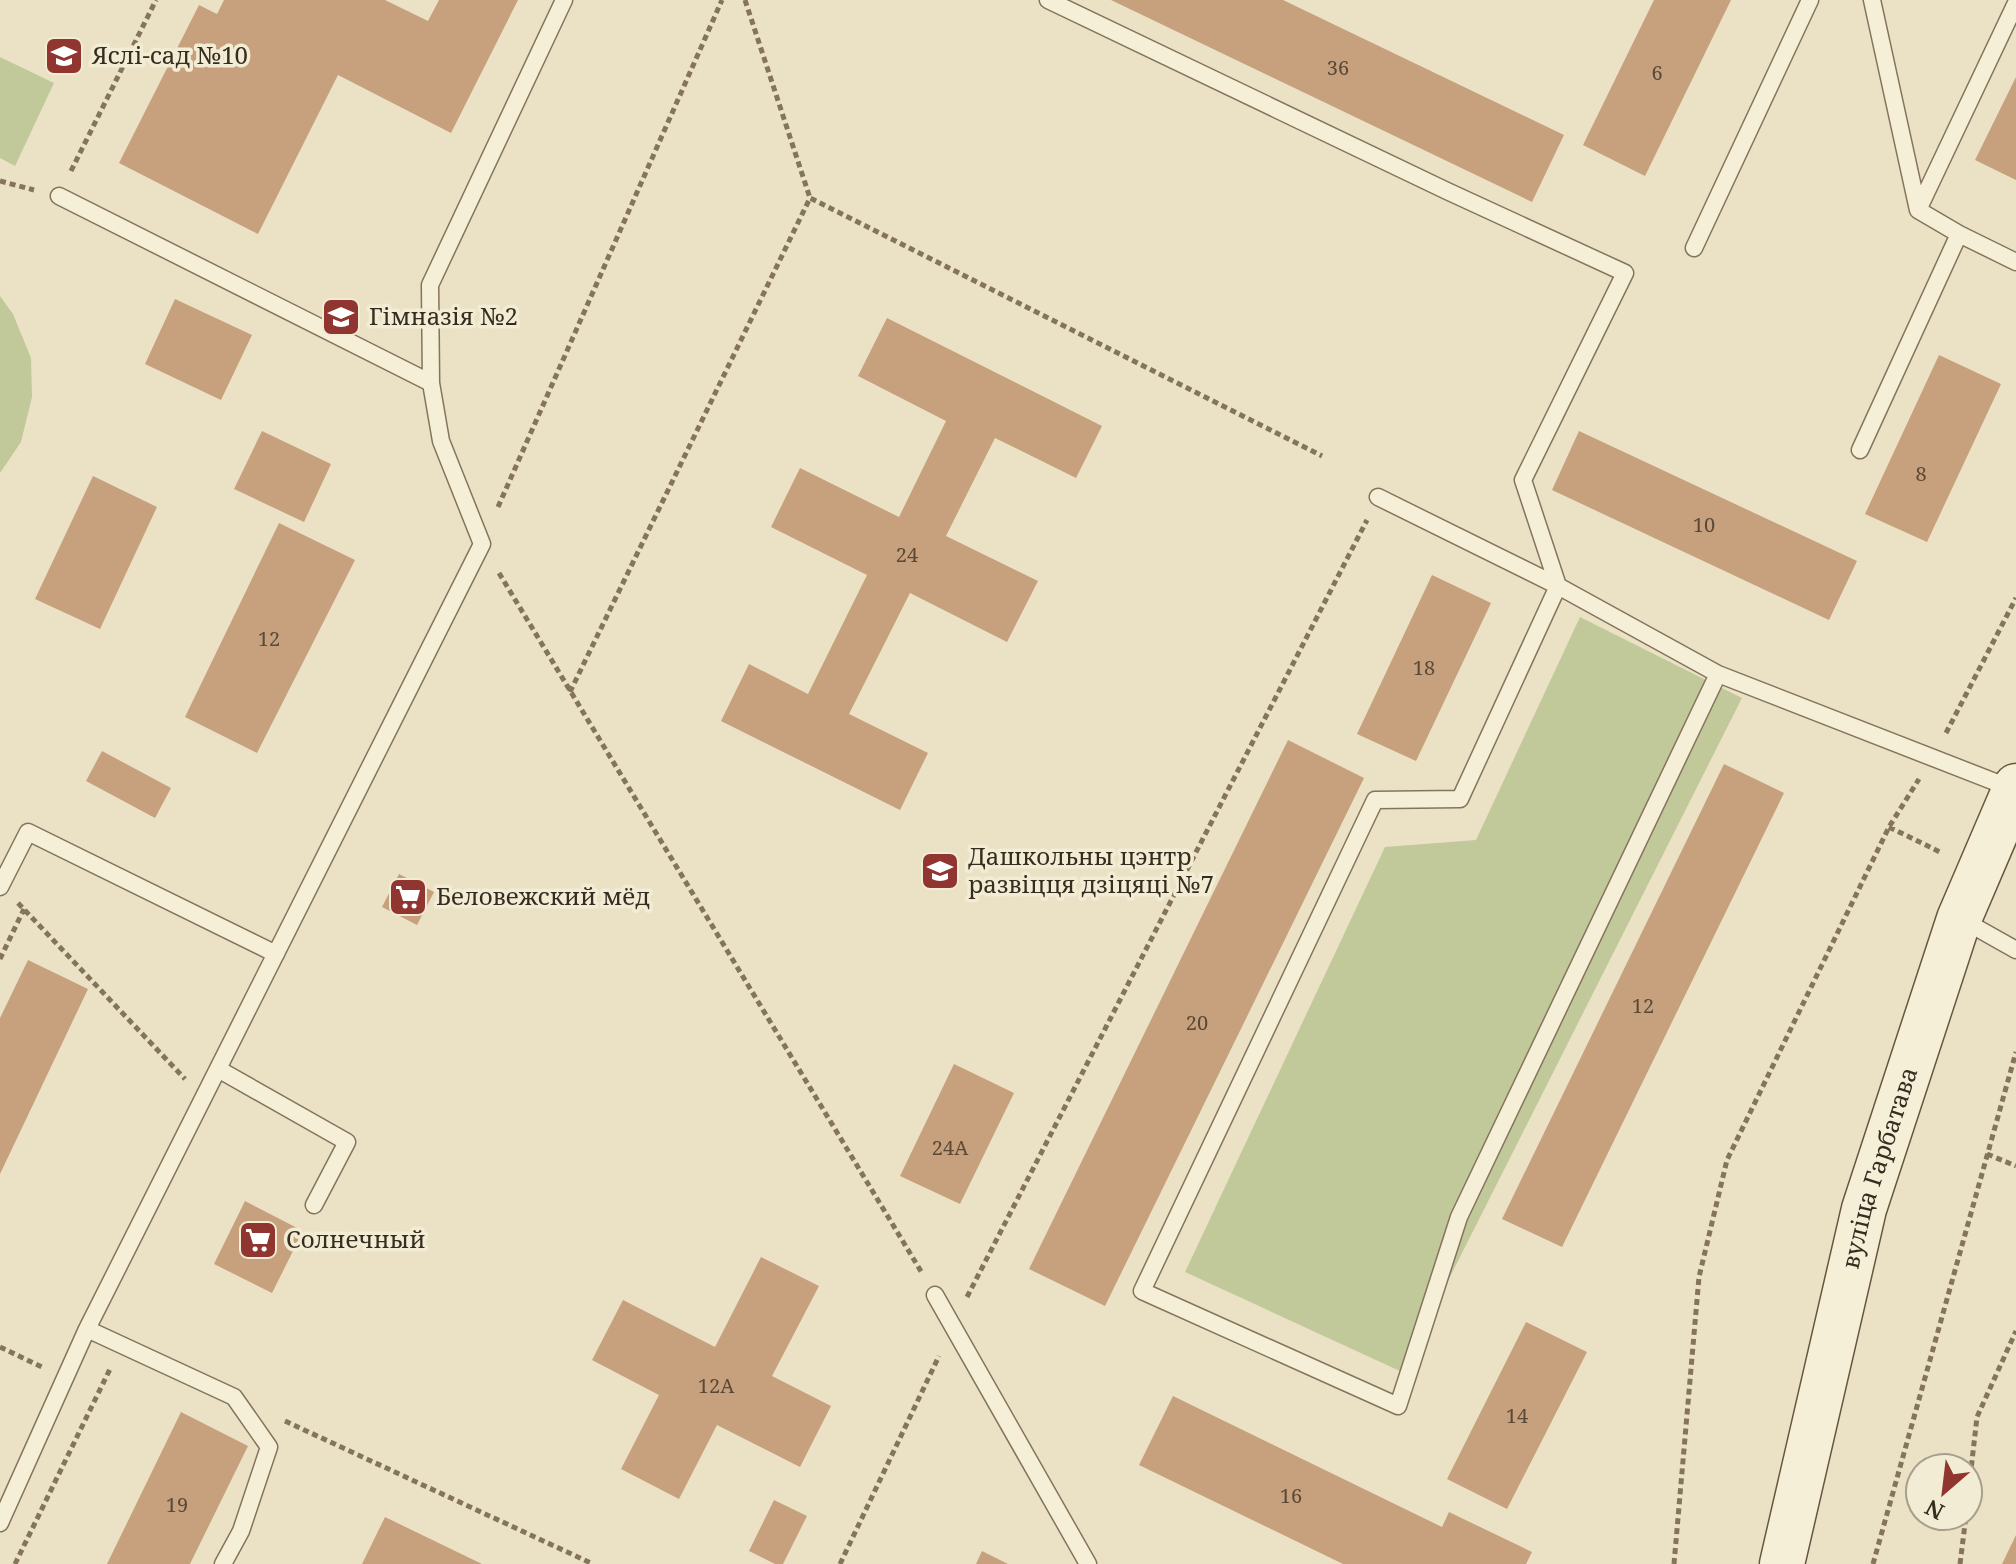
<svg xmlns="http://www.w3.org/2000/svg" width="2016" height="1564" viewBox="0 0 2016 1564" font-family="'Noto Serif',serif">
  <style>
    .green { fill: #c1c99a }
    .building { fill: #c7a07d }
    .lines { fill: none; stroke-linecap: round; stroke-linejoin: round }
    .lane-casing { stroke: #85745c; stroke-width: 19 }
    .secondary-casing { stroke: #67553f; stroke-width: 47 }
    .path { stroke: #85745c; stroke-width: 5; stroke-dasharray: 6 4; stroke-linecap: butt }
    .lane { stroke: #f6efd8; stroke-width: 16 }
    .secondary { stroke: #f6efd8; stroke-width: 44 }
    .labels { text-anchor: middle; stroke-width: 7; stroke-linejoin: round; paint-order: stroke }
    .number-label { font-size: 20px; fill: #5a4936 }
    .poi-label { font-size: 24px; fill: #362c1f; stroke: #f3ecd4; text-anchor: start }
    .street-label { font-size: 24px; fill: #362c1f; stroke: #f3ecd4 }
  </style>
  <rect width="100%" height="100%" fill="#ebe2c5"/>
  <path class="green" d="M0,57L54,83L15,166L0,158Z
    M0,296L13,314L31,358L32,397L21,442L0,473Z
    M1580,617L1742,698L1402,1372L1185,1272L1385,847L1476,840Z"/>
  <path class="building" d="M224,0H385L428,21L439,0H518L451,133L338,75L258,234L119,163L199,5L217,14Z
    M1111,0H1283L1564,135L1532,202Z
    M1654,0H1731L1645,176L1583,145Z
    M2016,77V180L1975,160Z
    M175,299L252,335L221,400L145,364Z
    M887,318L1102,426L1076,478L995,438L946,536L1038,581L1007,642L910,593L849,714L928,753L900,810L721,721L749,664L808,694L867,575L771,527L800,468L899,517L946,421L858,376Z
    M1939,355L2001,384L1927,542L1865,514Z
    M262,431L331,464L304,522L234,489Z
    M1579,431L1857,561L1829,620L1552,490Z
    M93,476L157,507L100,629L35,599Z
    M279,523L355,560L257,753L185,717Z
    M1432,575L1491,603L1416,761L1357,734Z
    M1288,740L1364,778L1105,1306L1029,1269Z
    M102,751L171,788L155,818L86,781Z
    M1724,764L1784,793L1562,1247L1502,1219Z
    M399,874L434,892L417,925L382,907Z
    M28,960L88,989L0,1174V1018Z
    M954,1064L1014,1093L960,1204L900,1176Z
    M245,1201L303,1231L272,1293L214,1264Z
    M761,1257L819,1286L772,1376L831,1406L800,1467L717,1425L679,1499L621,1469L659,1395L592,1360L623,1300L715,1347Z
    M1526,1322L1587,1352L1507,1509L1447,1479Z
    M1173,1396L1442,1527L1449,1512L1532,1552L1526,1564H1343L1139,1465Z
    M181,1412L248,1446L190,1564H107Z
    M774,1500L807,1516L783,1564H775L749,1551Z
    M385,1517L482,1564H362Z
    M2016,1535V1564H2002Z
    M982,1551L1008,1564H976Z"/>
  <g class="lines">
    <g class="lane-casing">
      <path id="lane" d="M1048,0L1447,191L1625,273L1523,480L1558,586L1718,674L2013,789
        M1872,0L1918,210
        M59,196L431,383
        M1959,234L1918,210L2016,3
        M1694,248L1810,0
        M1860,450L1959,234L2016,262
        M1378,497L1558,586L1460,799L1375,800L1142,1291L1398,1406L1459,1217L1718,674
        M0,887L28,832L276,954
        M1961,919L2016,950
        M218,1069L347,1142L314,1205
        M935,1295L1088,1564
        M87,1329L234,1397L269,1447L241,1531L223,1564
        M0,1523L87,1329L482,544L441,441L431,383L430,285L564,0"/>
    </g>
    <g class="secondary-casing">
      <g id="secondary">
        <path id="s1" d="M1782,1564L1864,1209L1959,919L2016,786"/>
      </g>
    </g>
    <path class="path" d="M745,0L810,198
      M71,171L156,0
      M0,181L34,190
      M498,507L722,0
      M499,573L922,1273
      M570,692L810,198L1322,456
      M1946,733L2016,598
      M1889,827L1942,853
      M18,903L185,1079
      M0,959L24,909
      M1987,1154L2016,1166
      M967,1297L1367,520
      M0,1347L42,1367
      M285,1421L593,1564
      M1968,1496L1977,1417L2016,1331
      M15,1564L111,1367
      M840,1564L939,1356
      M1674,1564L1699,1277L1727,1160L1889,827L1919,779
      M1873,1564L2016,1052
      M1960,1564L1966,1516"/>
    <use href="#lane" class="lane"/>
    <use href="#secondary" class="secondary"/>
  </g>
  <defs>
    <g id="school-square" transform="scale(2)"><rect x="-9" y="-9" width="18" height="18" rx="4" fill="#903530" stroke="#f3ecd4"/><path d="M0-5L7-2L0 1L-7-2ZM-4 1L0 2.5L4 1V4Q0 6-4 4Z" fill="#fff"/></g>
    <g id="supermarket-square" transform="scale(2)"><rect x="-9" y="-9" width="18" height="18" rx="4" fill="#903530" stroke="#f3ecd4"/><path d="M-6-5.5h2.5l.6 2H6L4.5 2H-2.5L-4.4-4H-6ZM-1.5 3.2a1.3 1.3 0 1 0 .1 0ZM3 3.2a1.3 1.3 0 1 0 .1 0Z" fill="#fff"/></g>
  </defs>
  <g fill-rule="evenodd">
    <use href="#school-square" x="64" y="56"/>
    <use href="#school-square" x="341" y="317"/>
    <use href="#school-square" x="940" y="871"/>
    <use href="#supermarket-square" x="408" y="897"/>
    <use href="#supermarket-square" x="258" y="1240"/>
  </g>
  <g class="labels">
    <g class="number-label">
      <text x="1338" y="75">36</text>
      <text x="1657" y="80">6</text>
      <text x="1921" y="481">8</text>
      <text x="1704" y="532">10</text>
      <text x="907" y="562">24</text>
      <text x="269" y="646">12</text>
      <text x="1424" y="675">18</text>
      <text x="1643" y="1013">12</text>
      <text x="1197" y="1030">20</text>
      <text x="950" y="1155">24А</text>
      <text x="716" y="1393">12А</text>
      <text x="1517" y="1423">14</text>
      <text x="1291" y="1503">16</text>
      <text x="177" y="1512">19</text>
    </g>
    <g class="poi-label">
      <text x="92" y="64">Яслі-сад №10</text>
      <text x="369" y="325">Гімназія №2</text>
      <text x="968" y="865">Дашкольны цэнтр<tspan x="968" dy="28">развіцця дзіцяці №7</tspan></text>
      <text x="436" y="905">Беловежский мёд</text>
      <text x="286" y="1248">Солнечный</text>
    </g>
    <g class="street-label">
      <text dy="8" stroke="none"><textPath href="#s1" startOffset="408">вуліца Гарбатава</textPath></text>
    </g>
  </g>
  <g transform="translate(1944 1492) rotate(208)"><circle r="38" fill="#f3ecd4" stroke="#a79f8c" stroke-width="2"/>
  <path d="M0-6L14 30L0 20L-14 30Z" fill="#903530"/>
  <text y="-12" font-size="22" font-weight="bold" text-anchor="middle" fill="#362c1f">N</text>
  </g>
</svg>
